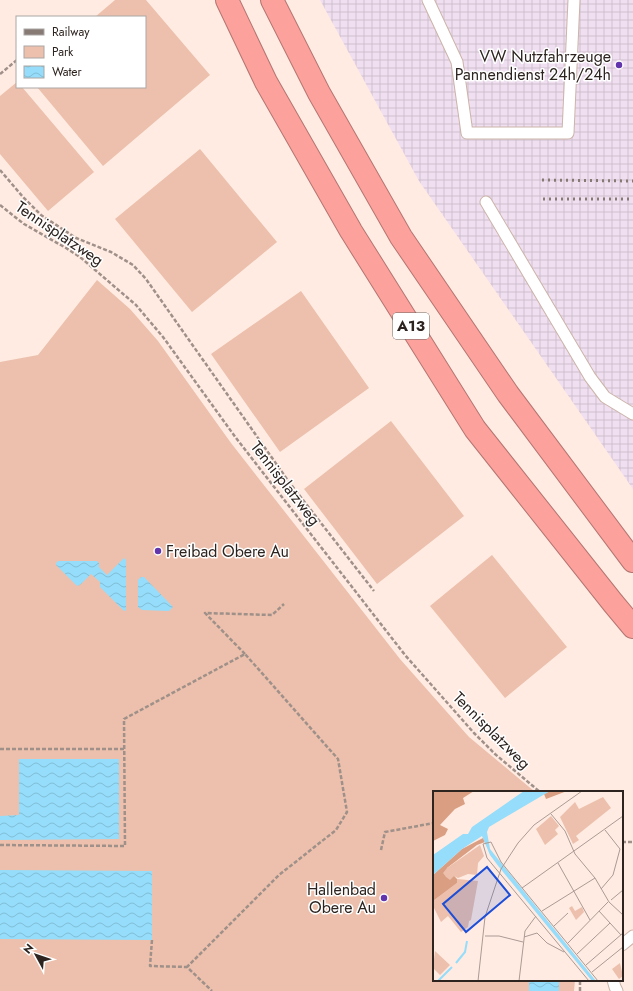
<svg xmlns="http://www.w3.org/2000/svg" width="633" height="991" viewBox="0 0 633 991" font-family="Jost,sans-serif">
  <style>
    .industrial { fill: url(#industrial-grid) }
    .green { fill: #ecc0ac }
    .water { fill: url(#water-waves) }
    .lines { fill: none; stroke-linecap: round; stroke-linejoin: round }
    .service-casing { stroke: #ccb4a9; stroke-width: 13 }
    .motorway-casing { stroke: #b47571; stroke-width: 24 }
    .path { stroke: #9f9089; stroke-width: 2.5; stroke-dasharray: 4 2; stroke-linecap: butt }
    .service { stroke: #fff; stroke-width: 11 }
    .motorway { stroke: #fca19c; stroke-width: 22 }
    .rail { stroke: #877973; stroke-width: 3; stroke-dasharray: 2 4; stroke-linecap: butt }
    .poi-dot { fill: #6235ad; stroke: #fff; stroke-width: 1.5 }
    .labels { text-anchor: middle; stroke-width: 3; stroke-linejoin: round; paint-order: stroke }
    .shield { fill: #fff; stroke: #6c6663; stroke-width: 1 }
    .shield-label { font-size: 15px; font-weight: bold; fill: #2d2420 }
    .poi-label { font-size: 16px; fill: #2d2420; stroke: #fff; text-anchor: end }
    .street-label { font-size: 16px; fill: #2d2420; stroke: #fff }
    .inset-river { fill: none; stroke: #95ddfa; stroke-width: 2 }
    .inset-road { fill: none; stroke: #ab9b94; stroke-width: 1 }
    .view { fill: #1d4ed8; fill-opacity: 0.15; stroke: #1d4ed8; stroke-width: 2 }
    .inset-edge { fill: none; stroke: #2d2420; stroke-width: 2 }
  </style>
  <defs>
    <pattern id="industrial-grid" width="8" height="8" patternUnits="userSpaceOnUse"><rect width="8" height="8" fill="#f0dff1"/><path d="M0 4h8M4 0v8" fill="none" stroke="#cebfce"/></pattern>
    <pattern id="water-waves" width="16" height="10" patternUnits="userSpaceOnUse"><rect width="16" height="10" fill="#95ddfa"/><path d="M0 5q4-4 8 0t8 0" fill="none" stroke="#81bed6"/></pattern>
  </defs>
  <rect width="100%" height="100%" fill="#ffebe2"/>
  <path class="industrial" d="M320,0H633V489L419,181Z"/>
  <path class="green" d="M115,0H146L210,75L103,166L37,87H145V17H95Z
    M17,82V87H22L94,172L48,211L0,154V96Z
    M200,149L277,242L192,312L115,219Z
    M97,280L130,309L158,341L231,443L400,659L469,737L534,791L434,792V980H575L574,991H0V362L38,355Z
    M301,291L369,388L280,452L211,354Z
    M391,421L464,516L377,584L304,489Z
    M492,555L567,647L505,698L430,606Z"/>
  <path class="water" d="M124,558L126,560V609L125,611H124L100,587V582L91,574L81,584L78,586L76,585L56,565V563L58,561H97L99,563V567L107,575Z
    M141,577H144L173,607L169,611L142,610L138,607V580Z
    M19,759H119V839L0,840V816L19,815Z
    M0,870L152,871V940L0,939Z
    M529,980H559V991H529Z"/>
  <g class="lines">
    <g class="service-casing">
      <path id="service" d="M428,0L457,62L467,133H568L574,0
        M486,202L590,377L605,397L633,414
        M622,945L633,936
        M613,980L615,987L617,991"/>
    </g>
    <g class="motorway-casing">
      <path id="motorway" d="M227,0L266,82L351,231L475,429L613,603L633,627
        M272,0L319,93L401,237L508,394L633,561"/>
    </g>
    <path class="path" d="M0,74L17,60
      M0,170L23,197L41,215L76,238L111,252L133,265L146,279L289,482L374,591
      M0,205L24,224L66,248L80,257L136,305L163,337L236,438L405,655L474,733L495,754L540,792
      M245,654L205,613L272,615L284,604
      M0,749H124
      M622,842H633
      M0,845L125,846L124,719L245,654L338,759L347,812L336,830L279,875L187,967
      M381,850L385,832L434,823
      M152,940L150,966L187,967L212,991
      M580,991V980"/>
    <use href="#service" class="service"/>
    <use href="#motorway" class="motorway"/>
    <path class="rail" d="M542,180L633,181
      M543,199H633"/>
  </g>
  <g class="poi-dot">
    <circle cx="619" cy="65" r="4"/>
    <circle cx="158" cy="551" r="4"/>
    <circle cx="384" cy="898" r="4"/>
  </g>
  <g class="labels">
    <rect class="shield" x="393" y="313" width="36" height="26" rx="3"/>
    <g class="shield-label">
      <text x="411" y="331">A13</text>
    </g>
    <g class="poi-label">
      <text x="611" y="62">VW Nutzfahrzeuge<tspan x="611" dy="18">Pannendienst 24h/24h</tspan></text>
      <text x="166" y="557" text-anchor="start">Freibad Obere Au</text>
      <text x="376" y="895">Hallenbad<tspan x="376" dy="18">Obere Au</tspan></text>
    </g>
    <g class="street-label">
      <text transform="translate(60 233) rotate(34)" y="6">Tennisplatzweg</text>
      <text transform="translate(286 483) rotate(52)" y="6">Tennisplatzweg</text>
      <text transform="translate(492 730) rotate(45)" y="6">Tennisplatzweg</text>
    </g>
  </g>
  <g transform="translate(433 791)">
    <rect width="190" height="190" fill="#ffebe2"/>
    <path d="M170,6L178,17L143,45L146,49L140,53L127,26L142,11L146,18ZM118,25L126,35L122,39L125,43L112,54L103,38ZM24,88L45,90L38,129L36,130L35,136L28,141L15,125L8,131L0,115V110L24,92ZM139,115L142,120L149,116L151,121L143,129L136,117ZM2,160L17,174L7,184L0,177ZM187,172L190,185L186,188L179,178Z" fill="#ecc0ac"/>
    <path d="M0,0H41L30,7L32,13L22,18L7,34L15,38L12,44L0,50ZM117,0H134L113,8L111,3ZM50,47L52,51L44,54L14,77L24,88V92L0,110V84L29,58Z" fill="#da9e82"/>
    <path d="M47,54L51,65L45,72L44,84L35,83L25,87L21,85L17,89L13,86L10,82L14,77Z" fill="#ecc0ac"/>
    <path d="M91,0H117L56,36L54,41L57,58L163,190H159L66,76L57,64L49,45L29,58L0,84V64L30,43H35L39,36Z" fill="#95ddfa"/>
    <path class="inset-river" d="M23,172L32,161L34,150M5,190L19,176"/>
    <path class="inset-road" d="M118,23L132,40L142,63L162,87L176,111L190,124M125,72L157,129M89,97L190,25M168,98L180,84L187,58L172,39M178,109L190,99M109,120L162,87M166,120L188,144M121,135L135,122M52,145H66L90,151M91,146L104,142L114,152L131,161M135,152L175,111M144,163L177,132M153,174L190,142M159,181L190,156M45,190L52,126L68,78L85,52L101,34L149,0M86,190L92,140L103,125M156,190L54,67L50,53L58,51L68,71L165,190"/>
    <path class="view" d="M54,76L77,104L33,141L10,113Z"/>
    <rect width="190" height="190" class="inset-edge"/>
  </g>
  <rect x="16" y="16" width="130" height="72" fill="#ffffff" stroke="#aba7a6"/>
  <rect x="24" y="29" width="20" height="6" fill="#877973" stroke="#aba7a6"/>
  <text x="52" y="36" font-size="12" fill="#2d2420">Railway</text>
  <rect x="24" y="46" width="20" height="12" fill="#ecc0ac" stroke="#aba7a6"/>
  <text x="52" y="56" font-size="12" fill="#2d2420">Park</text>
  <rect x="24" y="66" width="20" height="12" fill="url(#water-waves)" stroke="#aba7a6"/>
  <text x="52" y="76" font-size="12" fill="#2d2420">Water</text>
  <g transform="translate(36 955) rotate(310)" stroke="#ffffff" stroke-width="3" paint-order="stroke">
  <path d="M0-3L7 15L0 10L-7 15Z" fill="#2d2420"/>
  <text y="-6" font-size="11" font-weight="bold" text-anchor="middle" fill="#2d2420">N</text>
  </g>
</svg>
